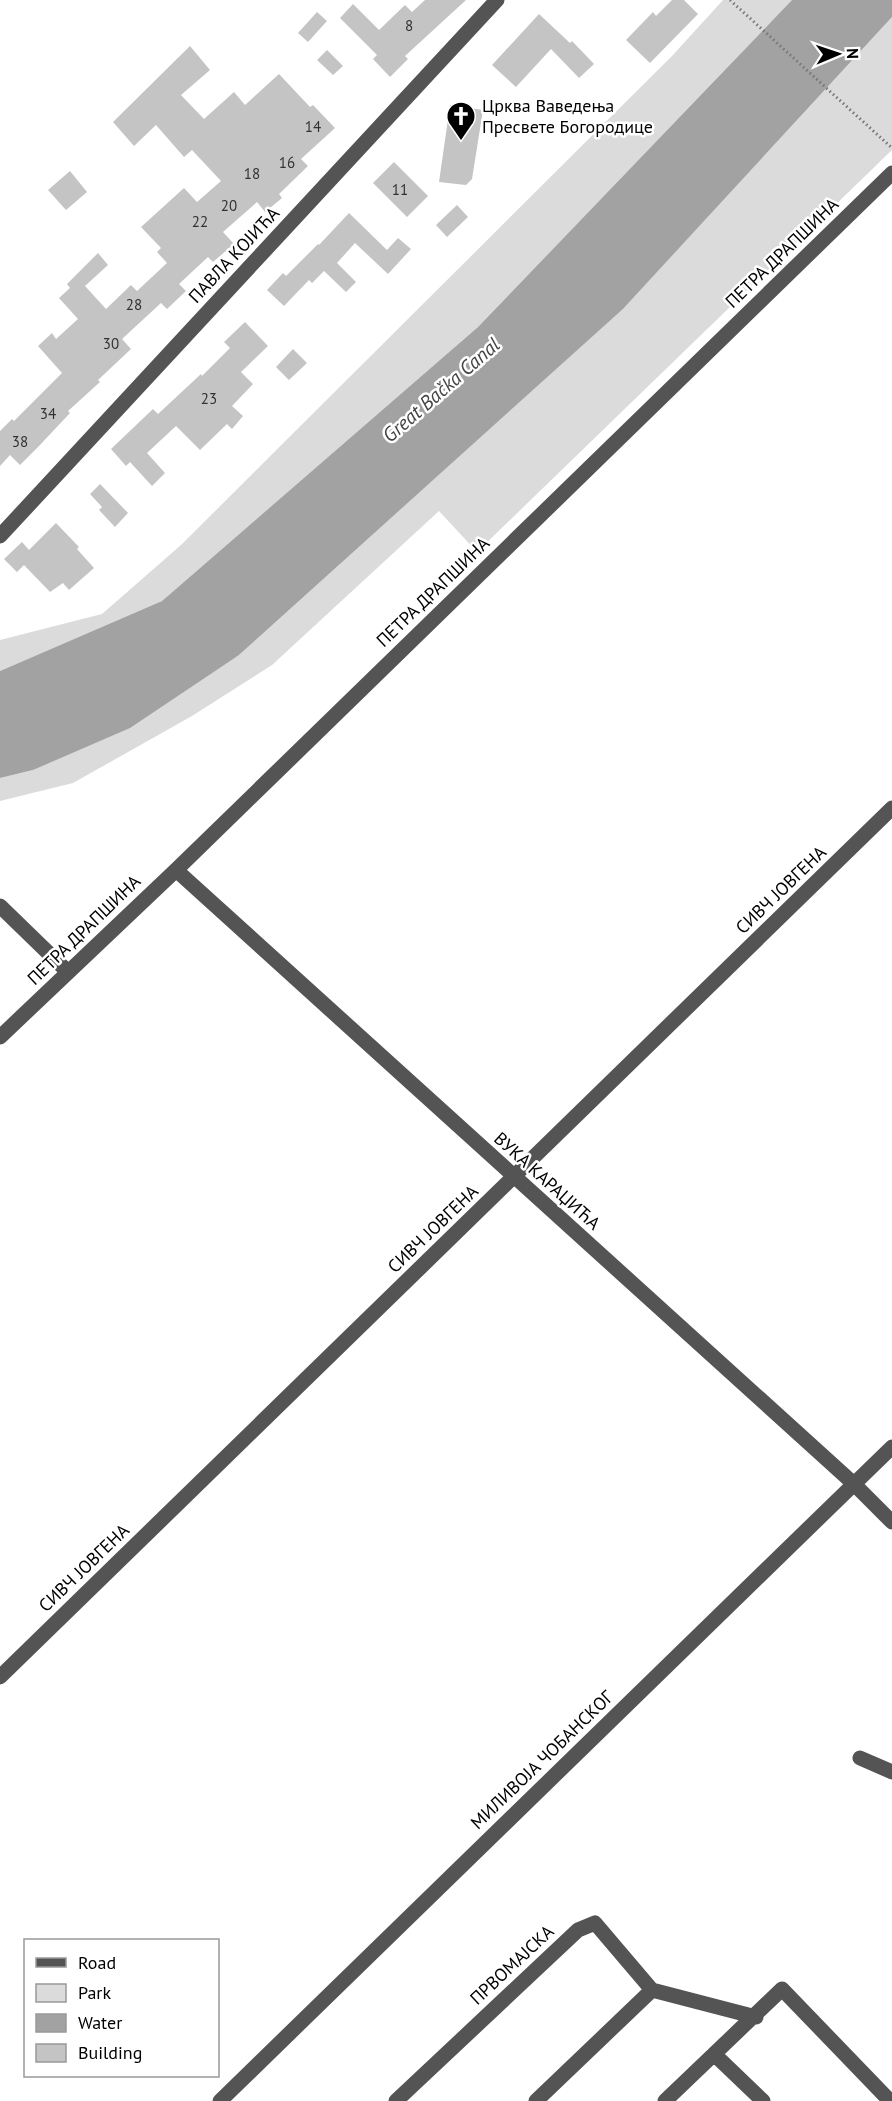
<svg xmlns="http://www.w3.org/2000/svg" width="892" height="2101" viewBox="0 0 892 2101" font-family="'PT Sans',sans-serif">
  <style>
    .green { fill: #dbdbdb }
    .water { fill: #a2a2a2 }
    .building { fill: #c4c4c4 }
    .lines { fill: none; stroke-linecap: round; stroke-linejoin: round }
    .path { stroke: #767676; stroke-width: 3; stroke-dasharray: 1.5 3; stroke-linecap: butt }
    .minor { stroke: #545454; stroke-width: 15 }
    .labels { text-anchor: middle; stroke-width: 5; stroke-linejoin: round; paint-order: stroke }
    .number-label { font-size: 15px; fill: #313131 }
    .poi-label { font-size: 18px; fill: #000; stroke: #fff; text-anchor: start }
    .street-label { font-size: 18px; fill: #000; stroke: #fff }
    .water-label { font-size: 20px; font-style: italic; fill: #434343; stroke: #fff }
  </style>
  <rect width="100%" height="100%" fill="#fff"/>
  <path class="green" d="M723,0H792L478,327L162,601L0,671V640L102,614L181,545L672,56Z
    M892,17V150L477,552L439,511L272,665L192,716L73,783L0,801V778L33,770L239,655L623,309Z"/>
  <path class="water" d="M792,0H892V17L623,309L239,655L130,728L33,770L0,778V671L162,601L478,327Z"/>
  <path class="building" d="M425,0H466L405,56L408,59L390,77L373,59L377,55L340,18L353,4L379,30L405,5L412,12Z
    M672,0H684L698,14L650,63L626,40L653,12L656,16Z
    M317,12L327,21L308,42L298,33Z
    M539,14L570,43L572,41L594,64L579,78L551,49L516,87L492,65Z
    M190,46L210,70L181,95L204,119L234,92L245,105L279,74L310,107L313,105L335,128L301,159L308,166L279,194L282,198L265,212L257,202L223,232L234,244L213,262L208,257L179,284L186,291L167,309L161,303L122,339L131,349L98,380L100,382L68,411L70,413L39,446L20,465L10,455L0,466V431L12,419L14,421L62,373L38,346L52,333L56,339L78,319L59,298L70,288L67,284L98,253L108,265L85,286L106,309L131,285L137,291L167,263L157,252L161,248L141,227L184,188L197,202L221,181L192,150L184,157L156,125L134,146L113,122Z
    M327,50L343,66L333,75L317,60Z
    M450,105L483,110L472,179L466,185L439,182Z
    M394,162L428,196L407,217L373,183Z
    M70,171L87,192L66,210L48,190Z
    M457,205L468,217L447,237L436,225Z
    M349,213L387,250L398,238L411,249L388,274L355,243L337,263L356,282L346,292L324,271L312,283L309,280L284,306L267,290L283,273L286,276L318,244L319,245Z
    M245,322L268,346L241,372L253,384L232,406L243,416L232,429L227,424L200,450L176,426L147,453L165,473L152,486L130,462L126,466L111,449L153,409L158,414L201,374L202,376L230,348L224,342Z
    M293,349L307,363L289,380L276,367Z
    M100,484L128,513L115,527L99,510L102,507L90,494Z
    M56,523L79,547L77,549L94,568L69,590L63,583L50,592L24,565L17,572L4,559L22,542L29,550Z"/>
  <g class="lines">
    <path class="path" d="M730,0L892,148"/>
    <path class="minor" d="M0,536L497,0
      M176,870L854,1484L892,1522
      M0,906L68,972
      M0,1037L176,870L892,173
      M0,1677L892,808
      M860,1758L892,1772
      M714,2054L763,2101
      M220,2101L892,1447
      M396,2101L578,1930L595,1923L652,1990
      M536,2101L652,1990L756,2017
      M665,2101L782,1989L890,2101"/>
  </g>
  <defs>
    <g id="church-pin" transform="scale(1.5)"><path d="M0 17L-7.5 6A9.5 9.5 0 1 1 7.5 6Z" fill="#000" stroke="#fff"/><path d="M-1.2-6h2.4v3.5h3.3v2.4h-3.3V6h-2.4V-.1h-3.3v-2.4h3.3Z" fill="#fff"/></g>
  </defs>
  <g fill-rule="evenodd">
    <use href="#church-pin" x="461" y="116"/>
  </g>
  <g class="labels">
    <g class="number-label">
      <text x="409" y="31">8</text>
      <text x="313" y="132">14</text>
      <text x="287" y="168">16</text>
      <text x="252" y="179">18</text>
      <text x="400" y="195">11</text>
      <text x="229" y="211">20</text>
      <text x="200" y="227">22</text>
      <text x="134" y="310">28</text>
      <text x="111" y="349">30</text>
      <text x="209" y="404">23</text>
      <text x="48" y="419">34</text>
      <text x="20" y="447">38</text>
    </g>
    <g class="poi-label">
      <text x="482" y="112">Црква Ваведења<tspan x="482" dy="21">Пресвете Богородице</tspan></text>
    </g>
    <g class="street-label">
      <text transform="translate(782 253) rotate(-44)" y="6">ПЕТРА ДРАПШИНА</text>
      <text transform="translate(234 255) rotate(-47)" y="6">ПАВЛА КОЈИЋА</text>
      <text transform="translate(433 592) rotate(-44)" y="6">ПЕТРА ДРАПШИНА</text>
      <text transform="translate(781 890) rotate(-44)" y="6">СИВЧ ЈОВГЕНА</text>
      <text transform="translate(84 930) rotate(-44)" y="6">ПЕТРА ДРАПШИНА</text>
      <text transform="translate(547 1181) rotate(42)" y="6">ВУКА КАРАЏИЋА</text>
      <text transform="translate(433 1229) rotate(-44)" y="6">СИВЧ ЈОВГЕНА</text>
      <text transform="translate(84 1568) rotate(-44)" y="6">СИВЧ ЈОВГЕНА</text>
      <text transform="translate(542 1760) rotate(-44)" y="6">МИЛИВОЈА ЧОБАНСКОГ</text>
      <text transform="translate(512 1965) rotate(-43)" y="6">ПРВОМАЈСКА</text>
    </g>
    <g class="water-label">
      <text transform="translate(441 390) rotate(-41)" y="7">Great Bačka Canal</text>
    </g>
  </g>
  <rect x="24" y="1939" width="195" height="138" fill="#ffffff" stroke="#999999" stroke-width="1.5"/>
  <rect x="36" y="1958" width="30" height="9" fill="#545454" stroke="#999999" stroke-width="1.5"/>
  <text x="78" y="1969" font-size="18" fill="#000000">Road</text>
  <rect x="36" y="1984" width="30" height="18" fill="#dbdbdb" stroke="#999999" stroke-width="1.5"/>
  <text x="78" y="1999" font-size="18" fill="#000000">Park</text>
  <rect x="36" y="2014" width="30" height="18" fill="#a2a2a2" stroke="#999999" stroke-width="1.5"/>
  <text x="78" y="2029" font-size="18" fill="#000000">Water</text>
  <rect x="36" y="2044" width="30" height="18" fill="#c4c4c4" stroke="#999999" stroke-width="1.5"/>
  <text x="78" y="2059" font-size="18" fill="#000000">Building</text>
  <g transform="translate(838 54) rotate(88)" stroke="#ffffff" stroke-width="4.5" paint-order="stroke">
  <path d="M0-4.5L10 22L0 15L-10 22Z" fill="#000000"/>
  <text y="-9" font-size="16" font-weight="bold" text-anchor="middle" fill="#000000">N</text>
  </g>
</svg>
